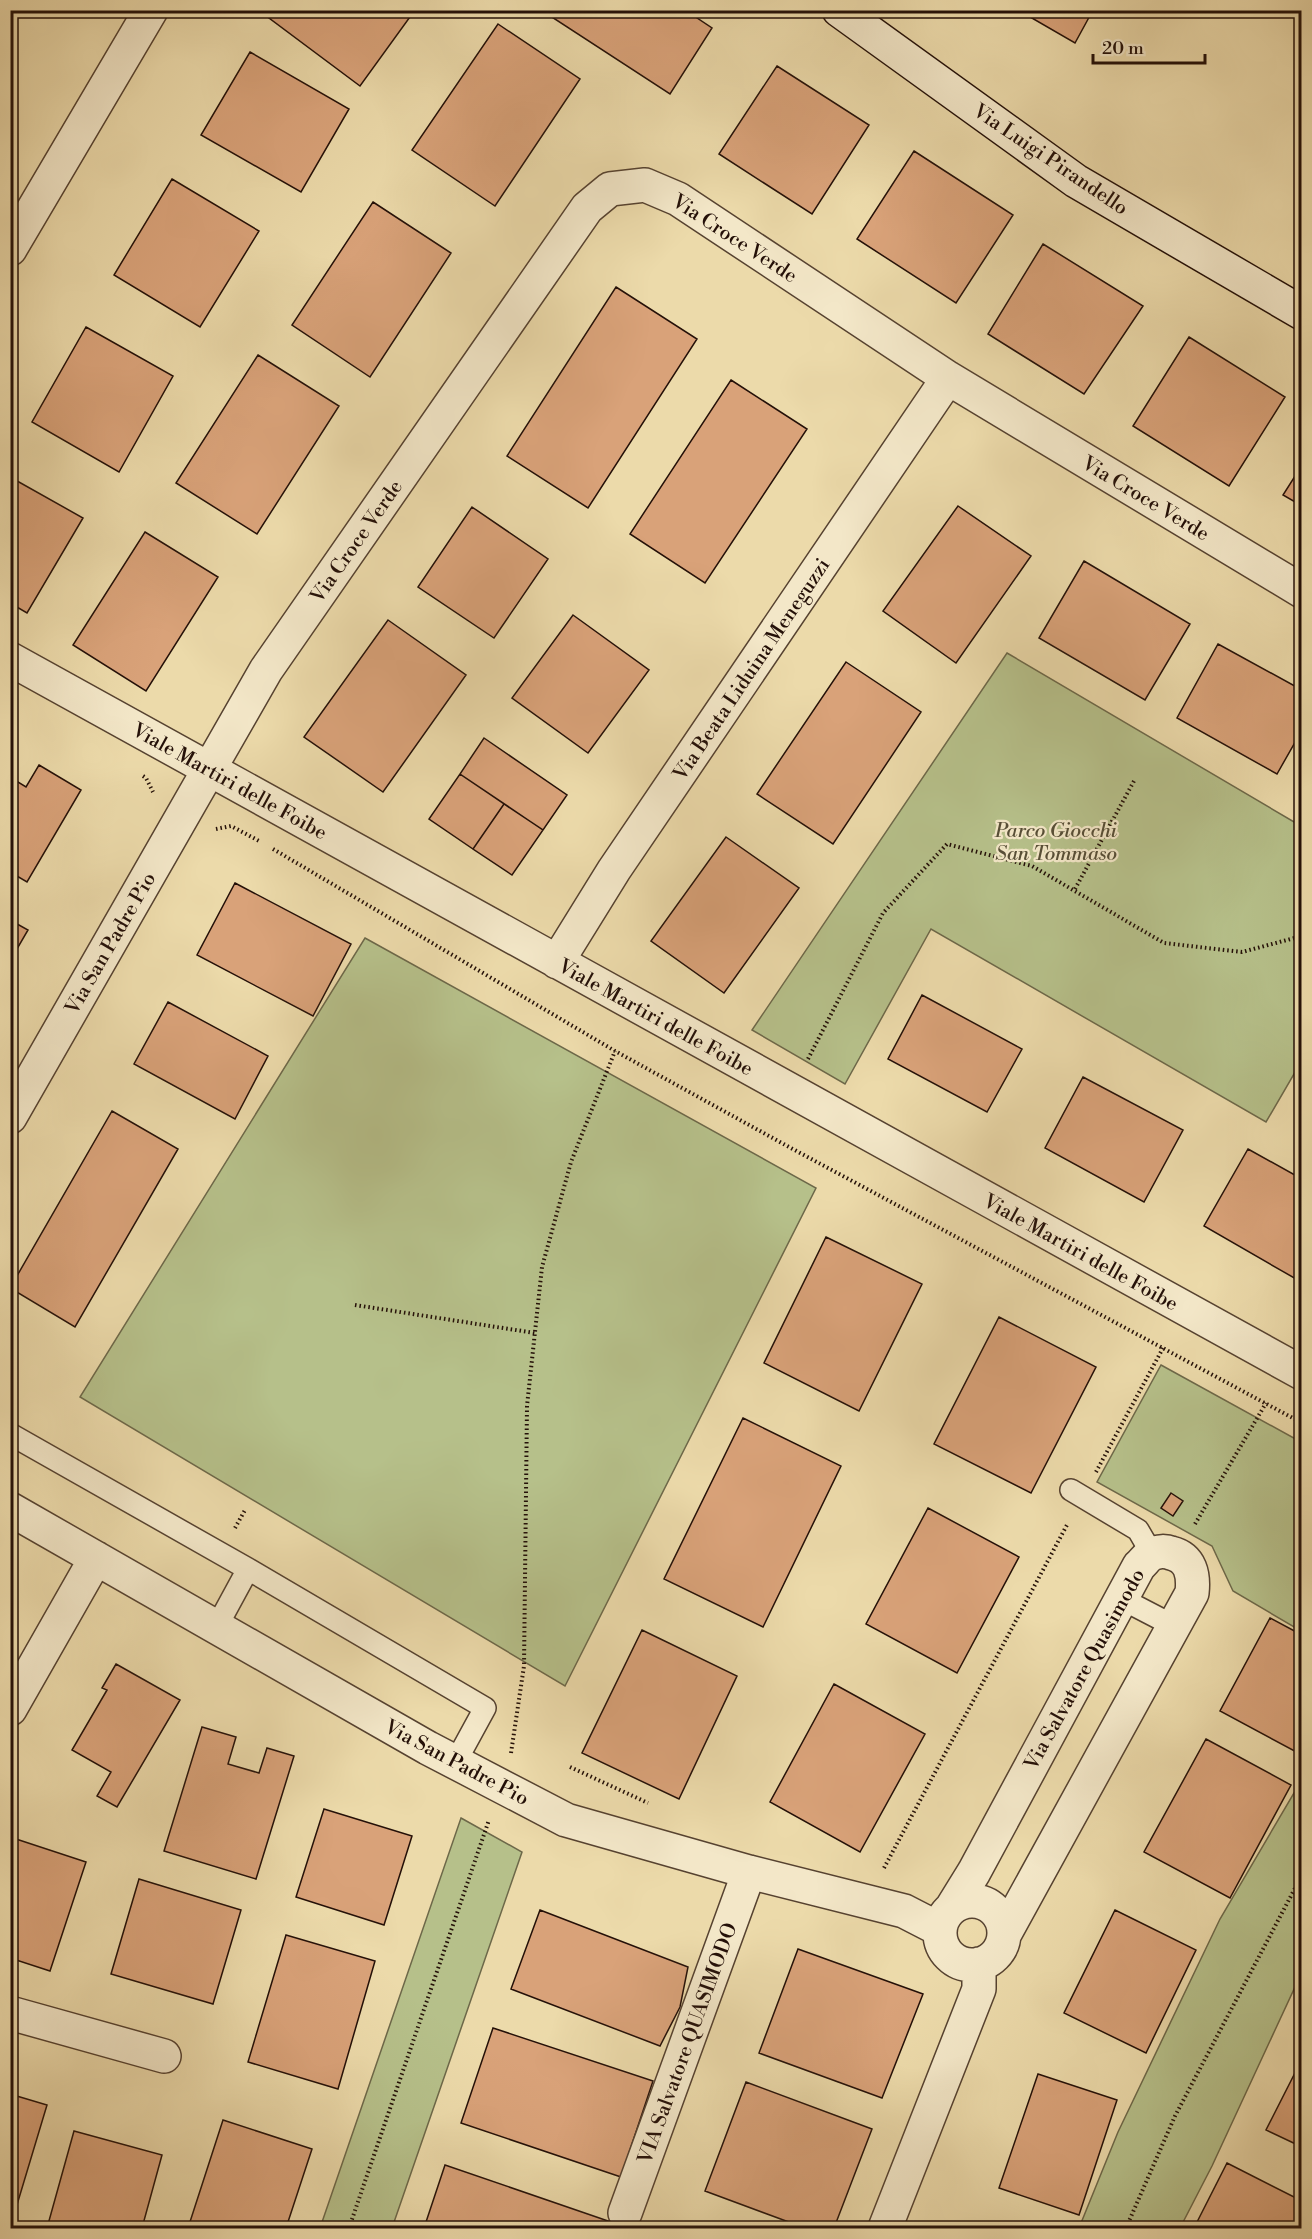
<svg xmlns="http://www.w3.org/2000/svg" width="1312" height="2239" viewBox="0 0 1312 2239" font-family="'Libre Bodoni',serif">
  <style>
    .green { fill: #b6c08a; stroke: #6d6849; stroke-width: 1.5 }
    .building { fill: #d9a279; stroke: #241008; stroke-width: 1.5 }
    .lines { fill: none; stroke-linecap: round; stroke-linejoin: round }
    .lane-casing { stroke: #564230; stroke-width: 24 }
    .street-casing { stroke: #564230; stroke-width: 36 }
    .secondary-casing { stroke: #241008; stroke-width: 36 }
    .path { stroke: #241008; stroke-width: 4; stroke-dasharray: 1.5 3; stroke-linecap: butt }
    .lane { stroke: #f3e7c8; stroke-width: 21 }
    .street { stroke: #f3e7c8; stroke-width: 33 }
    .secondary { stroke: #f3e7c8; stroke-width: 33 }
    .labels { text-anchor: middle; stroke-width: 4.5; stroke-linejoin: round; paint-order: stroke }
    .street-label { font-size: 20px; fill: #241008; stroke: #f3e7c8 }
    .park-label { font-size: 20px; font-style: italic; fill: #574e36; stroke: #f3e7c8 }
  </style>
  <rect width="100%" height="100%" fill="#ecdaaa"/>
  <filter id="stains"><feTurbulence type="fractalNoise" baseFrequency=".00333" numOctaves="4"/><feColorMatrix values="0 0 0 0 .2 0 0 0 0 .09 0 0 0 0 .02 0 0 0 .5 -.17"/></filter>
  <radialGradient id="worn" r=".72"><stop offset=".6" stop-color="#630" stop-opacity="0"/><stop offset="1" stop-color="#630" stop-opacity=".3"/></radialGradient>
  <path class="green" d="M1007,653L1301,826V1062L1266,1122L931,929L845,1084L752,1030Z
    M365,938L816,1188L565,1686L80,1397Z
    M1161,1365L1301,1442V1631L1233,1591L1212,1546L1097,1482Z
    M1301,1781V1974L1212,2166L1180,2228H1079L1118,2132L1220,1919Z
    M461,1818L522,1852L392,2228H320Z"/>
  <path class="building" d="M268,10H415L360,86L265,15Z
    M541,10H685L712,28L670,94Z
    M1018,10H1093L1075,43Z
    M498,24L580,79L495,206L412,150Z
    M250,52L349,109L301,192L201,135Z
    M777,66L869,125L812,214L719,154Z
    M914,151L1013,215L956,303L857,239Z
    M172,179L259,231L200,327L114,275Z
    M373,202L451,253L370,377L292,325Z
    M1043,244L1143,306L1084,394L988,334Z
    M616,287L697,339L588,508L507,456Z
    M86,327L173,376L119,472L32,422Z
    M1189,337L1285,397L1229,486L1133,426Z
    M258,355L339,406L257,534L176,483Z
    M731,380L807,429L705,583L630,534Z
    M1302,465V506L1283,495Z
    M10,477L83,518L27,613L10,603Z
    M958,506L1031,556L956,663L883,611Z
    M472,507L548,559L494,638L418,587Z
    M145,532L218,577L146,691L73,645Z
    M1084,561L1190,624L1145,700L1039,638Z
    M573,615L649,670L588,753L512,698Z
    M388,620L466,675L383,792L304,737Z
    M1218,644L1302,690V730L1277,774L1177,718Z
    M846,662L921,712L833,844L757,794Z
    M484,738L567,795L543,830L460,774Z
    M39,765L81,790L27,882L10,872V777L26,787Z
    M460,774L504,804L473,849L429,819Z
    M504,804L543,830L512,875L473,849Z
    M726,837L799,888L724,993L651,941Z
    M235,883L351,944L313,1016L197,955Z
    M10,920L28,930L10,961Z
    M922,995L1022,1049L987,1112L888,1059Z
    M168,1002L268,1056L235,1119L134,1064Z
    M1083,1077L1183,1130L1144,1202L1045,1148Z
    M112,1111L178,1149L75,1327L10,1288Z
    M1248,1149L1302,1179V1269L1296,1279L1204,1226Z
    M826,1237L922,1284L859,1411L764,1363Z
    M999,1317L1096,1367L1031,1493L934,1444Z
    M743,1418L841,1466L763,1627L664,1579Z
    M1171,1493L1183,1501L1173,1516L1161,1508Z
    M928,1508L1019,1557L957,1673L866,1624Z
    M1270,1618L1302,1635V1755L1220,1711Z
    M642,1630L737,1676L679,1799L582,1753Z
    M116,1664L180,1700L117,1807L97,1796L111,1772L72,1750L107,1690L102,1688Z
    M834,1684L925,1734L860,1852L770,1802Z
    M202,1727L236,1737L228,1764L259,1773L267,1748L294,1756L256,1879L164,1851Z
    M1206,1739L1291,1785L1230,1898L1144,1852Z
    M324,1809L412,1836L384,1925L296,1897Z
    M10,1837L86,1862L50,1971L10,1958Z
    M139,1879L241,1910L213,2004L111,1974Z
    M540,1910L688,1967L680,2007L660,2046L511,1989Z
    M1115,1910L1196,1950L1146,2053L1064,2013Z
    M286,1935L375,1961L338,2089L248,2062Z
    M798,1949L923,1994L882,2098L759,2053Z
    M493,2028L653,2081L621,2177L461,2123Z
    M1302,2059V2147L1266,2130Z
    M1038,2074L1117,2100L1079,2215L999,2188Z
    M746,2082L872,2129L834,2228H805L705,2191Z
    M10,2094L47,2105L10,2228Z
    M223,2120L312,2149L286,2228H188Z
    M74,2131L162,2155L142,2228H47Z
    M1227,2163L1302,2201V2223L1299,2228H1194Z
    M445,2165L611,2222L609,2228H424Z"/>
  <g class="lines">
    <g class="lane-casing">
      <path id="lane" d="M10,1434L248,1569L485,1708L455,1763
        M1071,1490L1138,1530L1152,1554
        M1120,1598L1174,1626
        M216,1628L248,1569"/>
    </g>
    <g class="street-casing">
      <path id="street" d="M10,249L151,10
        M10,659L1302,1373
        M557,962L614,870L948,378
        M10,1117L266,670L587,208L610,189L645,185L678,199L948,378L1302,591
        M10,1509L428,1748L566,1820L749,1872L904,1911L939,1929
        M10,1709L96,1558
        M940 1933a32 32 0 1 1 64 0a32 32 0 1 1-64 0Z
        M953,1906L974,1872L1139,1566C1143,1563 1147,1556 1152,1554C1158,1551 1166,1551 1171,1553C1191,1558 1194,1575 1192,1593L1004,1935
        M10,2013L164,2056
        M625,2213L749,1872
        M885,2228L979,1989V1964"/>
    </g>
    <g class="secondary-casing">
      <path id="secondary" d="M839,10L1076,181L1302,313"/>
    </g>
    <path class="path" d="M143,776L146,778L153,792
      M216,829L231,826L261,842
      M273,849L615,1051L789,1147L1302,1423
      M1075,889L1134,781
      M808,1059L883,913L947,844L1032,866L1164,943L1242,952L1302,936
      M355,1305L535,1333
      M1096,1472L1163,1348
      M1195,1524L1266,1403
      M235,1528L245,1510
      M511,1753L524,1666L527,1406L542,1267L571,1162L615,1051
      M570,1767L648,1803
      M884,1868L1068,1523
      M349,2228L489,1820
      M1126,2228L1175,2116L1302,1875"/>
    <use href="#lane" class="lane"/>
    <use href="#street" class="street"/>
    <use href="#secondary" class="secondary"/>
  </g>
  <g class="labels">
    <g class="street-label">
      <text transform="translate(1051 159) rotate(34)" y="7">Via Luigi Pirandello</text>
      <text transform="translate(735 238) rotate(33)" y="7">Via Croce Verde</text>
      <text transform="translate(1146 498) rotate(31)" y="7">Via Croce Verde</text>
      <text transform="translate(356 541) rotate(-55)" y="7">Via Croce Verde</text>
      <text transform="translate(751 669) rotate(-56)" y="7">Via Beata Liduina Meneguzzi</text>
      <text transform="translate(230 781) rotate(29)" y="7">Viale Martiri delle Foibe</text>
      <text transform="translate(110 943) rotate(-60)" y="7">Via San Padre Pio</text>
      <text transform="translate(656 1017) rotate(29)" y="7">Viale Martiri delle Foibe</text>
      <text transform="translate(1081 1252) rotate(29)" y="7">Viale Martiri delle Foibe</text>
      <text transform="translate(1084 1669) rotate(-61)" y="7">Via Salvatore Quasimodo</text>
      <text transform="translate(457 1762) rotate(28)" y="7">Via San Padre Pio</text>
      <text transform="translate(687 2043) rotate(-70)" y="7">VIA Salvatore QUASIMODO</text>
    </g>
    <g class="park-label">
      <text x="1056" y="837">Parco Giocchi<tspan x="1056" dy="23">San Tommaso</tspan></text>
    </g>
  </g>
  <rect width="1312" height="2239" fill="none" stroke="#ecdaaa" stroke-width="36"/>
  <rect x="12" y="12" width="1288" height="2215" fill="none" stroke="#241008" stroke-width="3"/>
  <rect x="18" y="18" width="1276" height="2203" fill="none" stroke="#241008" stroke-width="1.5"/>
  <path d="M1093 54v9h112v-9" fill="none" stroke="#241008" stroke-width="3"/>
  <text x="1102" y="54" font-size="18" fill="#241008" stroke="#f3e7c8" stroke-width="4.5" paint-order="stroke">20 m</text>
  <rect width="100%" height="100%" filter="url(#stains)"/>
  <rect width="100%" height="100%" fill="url(#worn)"/>
</svg>
